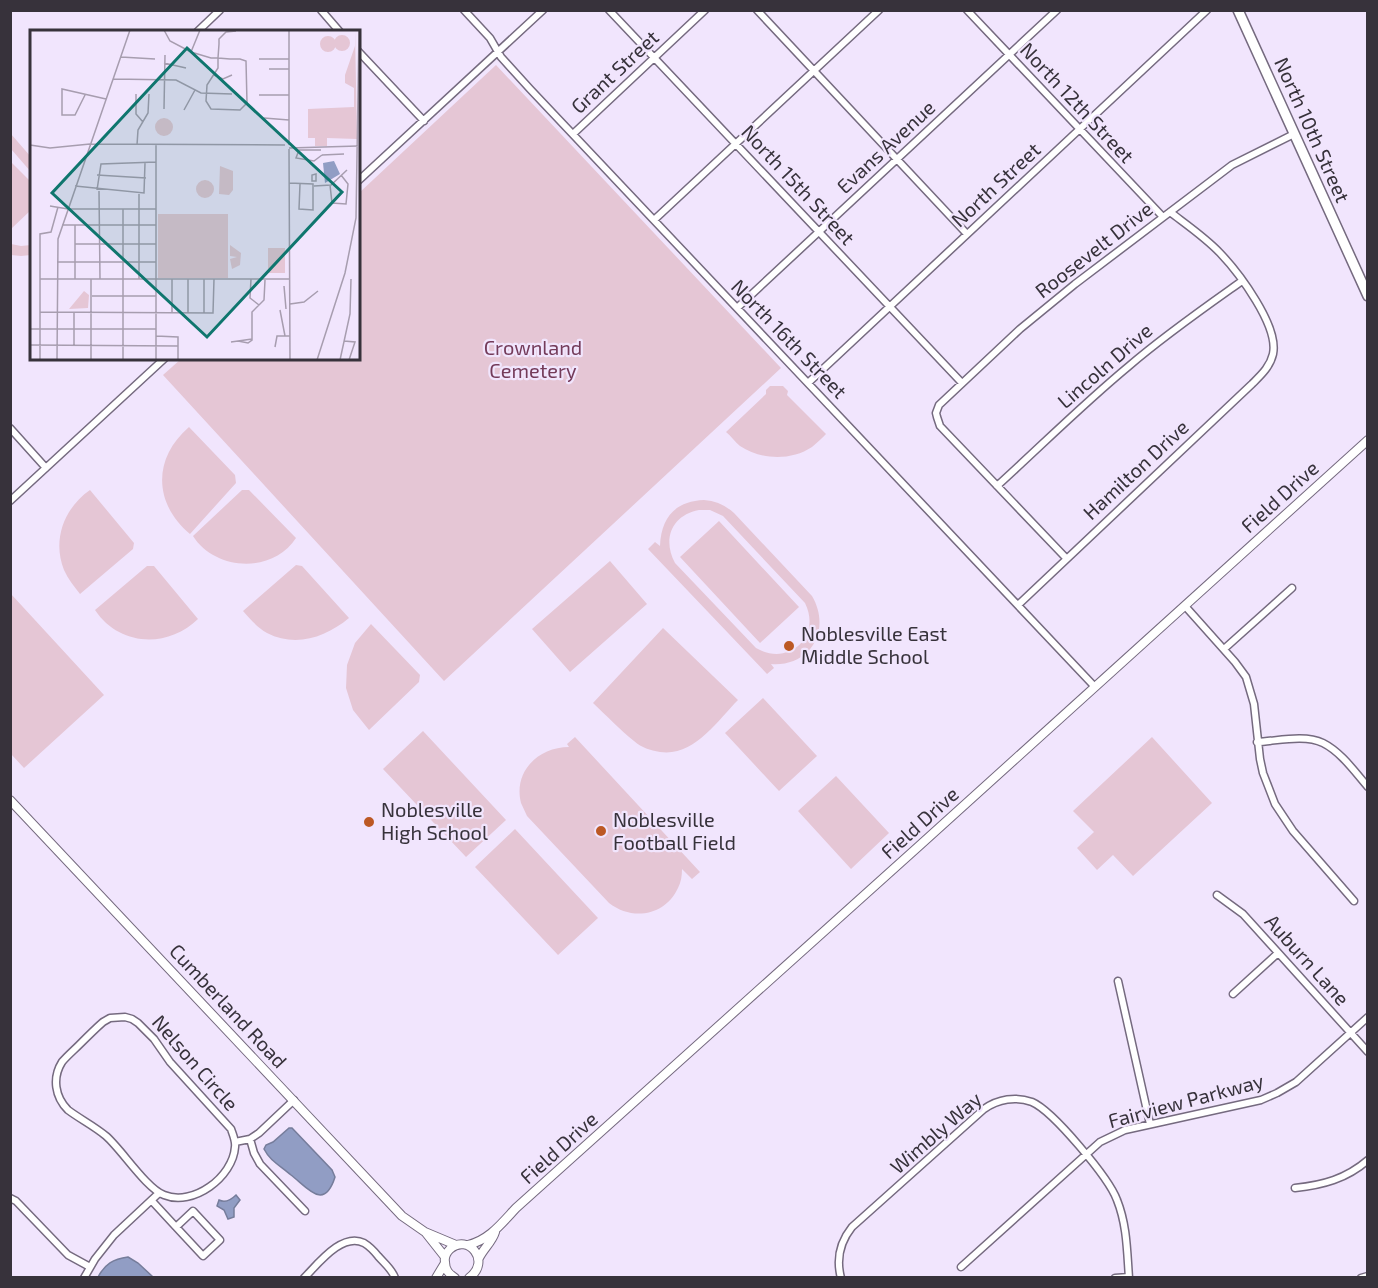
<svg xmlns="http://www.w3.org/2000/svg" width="1378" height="1288" viewBox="0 0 1378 1288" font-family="'Exo 2',sans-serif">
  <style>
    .green { fill: #e5c6d5; fill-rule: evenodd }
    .water { fill: #919dc4; stroke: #767d9b; stroke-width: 1.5 }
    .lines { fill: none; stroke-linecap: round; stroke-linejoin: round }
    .minor-casing { stroke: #756a7f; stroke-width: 9 }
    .tertiary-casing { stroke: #756a7f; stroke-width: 10 }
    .secondary-casing { stroke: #756a7f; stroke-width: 12 }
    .minor { stroke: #fff; stroke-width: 6 }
    .tertiary { stroke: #fff; stroke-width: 8 }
    .secondary { stroke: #fff; stroke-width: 9 }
    .poi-dot { fill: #bc5824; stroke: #f1e5fd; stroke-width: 2 }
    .labels { text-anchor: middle; stroke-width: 4.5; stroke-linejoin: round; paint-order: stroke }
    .street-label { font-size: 20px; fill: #37323b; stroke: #f1e5fd }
    .park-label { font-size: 20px; fill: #743b5a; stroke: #f1e5fd }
    .poi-label { font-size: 20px; fill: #37323b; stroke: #f1e5fd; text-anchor: start }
    .inset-road { fill: none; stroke: #a79daf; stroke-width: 1.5 }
    .view { fill: #0f766e; fill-opacity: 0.15; stroke: #0f766e; stroke-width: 3 }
    .inset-edge { fill: none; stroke: #37323b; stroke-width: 3 }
  </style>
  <rect width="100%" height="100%" fill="#f1e5fd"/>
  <path class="green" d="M496,65L781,368L444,681L163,375L181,359L358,358L359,193Z
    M11,134L31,157V172L11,149Z
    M10,161L32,183L31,210L11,229Z
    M11,244L21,246L31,245V255L21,256L11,255Z
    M770,386H783L788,391L787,395L826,434C822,438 817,443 812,447C791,461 761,460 740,446C735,442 731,436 726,432L766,394V390Z
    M189,427L235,475L236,483L190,534C153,503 153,458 189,427Z
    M90,490L134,543L133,549L80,594C74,586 68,579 64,570C52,540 64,508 90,490Z
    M242,490H249L296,538C273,574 215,571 193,536Z
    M704,500C716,501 725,505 734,513L812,596C832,630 810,667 771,664L774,668L767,674L648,549L655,542L660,546C661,518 675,501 704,500ZM699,510H710L723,516L805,603C822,637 788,667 756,648L675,563C662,539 672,515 699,510Z
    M719,521L799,607L760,643L680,557Z
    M610,561L647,604L570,672L532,629Z
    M296,565L302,566L349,618C326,637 296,648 267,633C258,628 250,619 243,611Z
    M147,566H154L198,619C167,649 119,646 95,610Z
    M11,594L104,695L24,768L11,754Z
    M371,624L420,675L419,682L369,730L353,710L346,688L347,665L355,643Z
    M663,628L738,700C717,721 694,757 660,752C650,750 642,748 634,741C620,730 607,716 593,703Z
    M763,698L817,756L779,791L725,733Z
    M423,731L506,820L466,857L383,769Z
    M575,737L700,872L692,879L682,869C682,876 681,882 678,888C665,916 632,921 609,903L527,816C525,812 523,807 521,803C513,771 539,747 569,747L567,744Z
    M1152,737L1212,803L1133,876L1113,855L1097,870L1077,848L1094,832L1073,811Z
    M836,776L889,833L851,869L798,811Z
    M515,829L598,918L558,955L475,867Z"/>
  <path class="water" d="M289,1128H292L332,1170L335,1177C324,1212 307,1187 291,1175C281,1166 270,1161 264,1149L266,1145L273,1142Z
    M236,1195L240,1200L234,1208V1217L228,1219L224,1210L217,1206L219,1200C225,1203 231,1200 236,1195Z
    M128,1257L138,1263L153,1277H98C105,1264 113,1259 128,1257Z"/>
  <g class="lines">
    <g class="minor-casing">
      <path id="minor" d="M321,10L340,32
        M464,10L490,38L501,57L530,89L1095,687
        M609,10L962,383
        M757,10L967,234
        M967,10L1163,217
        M197,32L220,10
        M358,51L424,121
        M573,134L705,10
        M358,181L543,10
        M654,220L879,10
        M737,308L1057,10
        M808,383L1207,10
        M10,428L46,468
        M997,486C1041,446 1083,404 1129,366C1165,335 1204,308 1242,281
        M10,501L165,358
        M1066,558L940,426L937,417L936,413L939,405L1020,329L1075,284L1232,165L1294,134
        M1018,605L1252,384C1261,375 1270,367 1273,354C1279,326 1239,273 1220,253C1206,238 1187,225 1170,212
        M1185,606L1235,662L1246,677L1254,704L1260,759L1263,773L1275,804L1293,831L1354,901
        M1224,649L1292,588
        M1257,742C1278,741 1304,734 1323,743C1341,752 1355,772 1368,787
        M1217,895L1243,914L1368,1052
        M1118,981L1150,1124
        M1233,994L1278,953
        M125,1017L132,1019L138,1023L154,1039L170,1062L231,1129C233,1135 236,1141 235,1147C233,1177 193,1207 164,1195C146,1188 122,1150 106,1136C94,1126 80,1119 68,1110C55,1097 52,1078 62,1062C67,1056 74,1050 79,1045C87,1037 95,1029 103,1022L110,1018Z
        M250,1139L254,1153L260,1164L305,1211
        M235,1142L250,1139L259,1133L294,1100
        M1295,1188C1323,1185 1346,1179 1368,1160
        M10,1198L16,1201L68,1255L90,1267
        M152,1201L176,1227
        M193,1211L220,1240L203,1256L176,1227Z
        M961,1267L1100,1142L1125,1130L1261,1100L1277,1093L1296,1082L1368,1017
        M84,1278L95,1259L114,1235L159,1193
        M304,1278C318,1264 342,1232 364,1243C369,1246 374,1251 378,1256C384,1263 392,1269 395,1278
        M841,1278C836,1259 840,1242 852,1227L984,1109C998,1099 1016,1096 1032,1102C1053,1111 1109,1178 1117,1200C1127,1225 1127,1251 1129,1278
        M1115,1278L1129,1277
        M1361,1278L1368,1276"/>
    </g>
    <g class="tertiary-casing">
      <path id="tertiary" d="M10,800L402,1216L425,1232L456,1245
        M426,1233L445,1257
        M468,1245C489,1240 501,1224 516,1208L919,846L1368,440
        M479,1258C483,1249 492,1242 495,1232
        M436,1278L445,1263
        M455,1278C449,1274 445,1270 445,1262C444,1257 447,1252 450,1249C468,1233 492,1261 469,1278"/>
    </g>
    <g class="secondary-casing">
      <path id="secondary" d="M1238,10L1368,296"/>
    </g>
    <use href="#minor" class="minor"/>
    <use href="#tertiary" class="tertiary"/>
    <use href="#secondary" class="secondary"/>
  </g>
  <g class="poi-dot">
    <circle cx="789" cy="646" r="6"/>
    <circle cx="369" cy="822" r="6"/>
    <circle cx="601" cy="831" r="6"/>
  </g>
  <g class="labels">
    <g class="street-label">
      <text transform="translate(615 72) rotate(-43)" y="7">Grant Street</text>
      <text transform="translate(1077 103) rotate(47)" y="7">North 12th Street</text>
      <text transform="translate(1312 130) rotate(66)" y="7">North 10th Street</text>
      <text transform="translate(886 147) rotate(-43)" y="7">Evans Avenue</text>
      <text transform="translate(798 185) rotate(47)" y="7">North 15th Street</text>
      <text transform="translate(996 185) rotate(-43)" y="7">North Street</text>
      <text transform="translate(1094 250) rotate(-38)" y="7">Roosevelt Drive</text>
      <text transform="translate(789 339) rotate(46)" y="7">North 16th Street</text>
      <text transform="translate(1105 366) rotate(-41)" y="7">Lincoln Drive</text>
      <text transform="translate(1136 470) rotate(-43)" y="7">Hamilton Drive</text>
      <text transform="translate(1280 497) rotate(-42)" y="7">Field Drive</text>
      <text transform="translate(920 823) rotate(-42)" y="7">Field Drive</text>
      <text transform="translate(1307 960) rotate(48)" y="7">Auburn Lane</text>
      <text transform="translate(228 1006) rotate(47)" y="7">Cumberland Road</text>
      <text transform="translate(195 1063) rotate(49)" y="7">Nelson Circle</text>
      <text transform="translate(1186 1101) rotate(-15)" y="7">Fairview Parkway</text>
      <text transform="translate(936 1133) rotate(-41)" y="7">Wimbly Way</text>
      <text transform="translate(559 1148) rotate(-42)" y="7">Field Drive</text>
    </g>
    <g class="park-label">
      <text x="533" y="355">Crownland<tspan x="533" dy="23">Cemetery</tspan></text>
    </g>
    <g class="poi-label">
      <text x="801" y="641">Noblesville East<tspan x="801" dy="23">Middle School</tspan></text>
      <text x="381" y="817">Noblesville<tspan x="381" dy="23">High School</tspan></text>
      <text x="613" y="827">Noblesville<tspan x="613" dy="23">Football Field</tspan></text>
    </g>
  </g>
  <g transform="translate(30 30)">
    <rect width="330" height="330" fill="#f1e5fd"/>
    <path d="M325,0L327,109L297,108V116H285V108H278V79L324,77V58L315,53V45L325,16ZM304 13a8 8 0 1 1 16 0a8 8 0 1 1-16 0ZM290 14a8 8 0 1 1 16 0a8 8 0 1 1-16 0ZM125 97a9 9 0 1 1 18 0a9 9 0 1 1-18 0ZM190,136L203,141V160L199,165L189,164ZM166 159a9 9 0 1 1 18 0a9 9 0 1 1-18 0ZM128,184H198V248H128ZM200,215L211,223L210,235L202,239L200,229L207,227L200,226ZM238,218H255V243H238ZM54,261L59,265L58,278L39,279Z" fill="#e5c6d5"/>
    <path d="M304,131L310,144L295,153L293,133Z" fill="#919dc4"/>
    <path class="inset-road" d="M134,0L140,11L161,22L181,28H188L200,29H210L216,31L217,73L210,80L181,79L176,71L177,55L188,38V28L189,14V9L196,2L206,1M259,0V115M161,22L170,0M91,27L125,29M229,29H259M134,33L156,38M239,39H259M184,45L193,49L202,45M83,49L146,50L171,63L202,64M106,64V84L113,92M55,65L45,85H32V59L76,69M229,65H259M134,79L135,25M154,80L165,60M234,88L259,90M61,114L255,115M0,115L20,118L60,114M107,115L108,100L118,83L119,64M126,115V330M259,118L328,116M259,119L260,330M291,120H269L266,128L284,131L292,125M292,125L314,124M286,144V151H282V145ZM67,145L116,148M259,153L283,154V180L269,179L270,154M300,155L302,173L316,174L318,154L311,145M45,156L114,163L115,133M284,156L301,155L317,140M67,160L71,134L126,132M69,161L70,249M109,164V249M20,176L38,179H126M93,179V330M32,195H126M45,195V249M45,214H126M27,232H126M10,249H260M142,249V283M158,249V283M221,249L220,268L229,275M254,256L256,279M62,266H126M260,274L274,272L288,261M250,280L255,306M10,282L183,283L184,249M174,283V249M0,299H126M126,306L148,307V330M208,311L218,313L222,310V282L234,270L235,250M314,311L325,312L319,330M201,312L222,309M0,315L148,316M44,315V282M245,317L247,306H260M10,330V204L21,202L28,177M27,330L28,209L100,0M61,330V249M287,330L315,243L326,188L329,0M310,330L320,284L321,249"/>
    <path class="view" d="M157,18L312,162L177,307L22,163Z"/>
    <rect width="330" height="330" class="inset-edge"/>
  </g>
  <rect width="1378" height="1288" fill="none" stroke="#37323b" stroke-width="24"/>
</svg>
